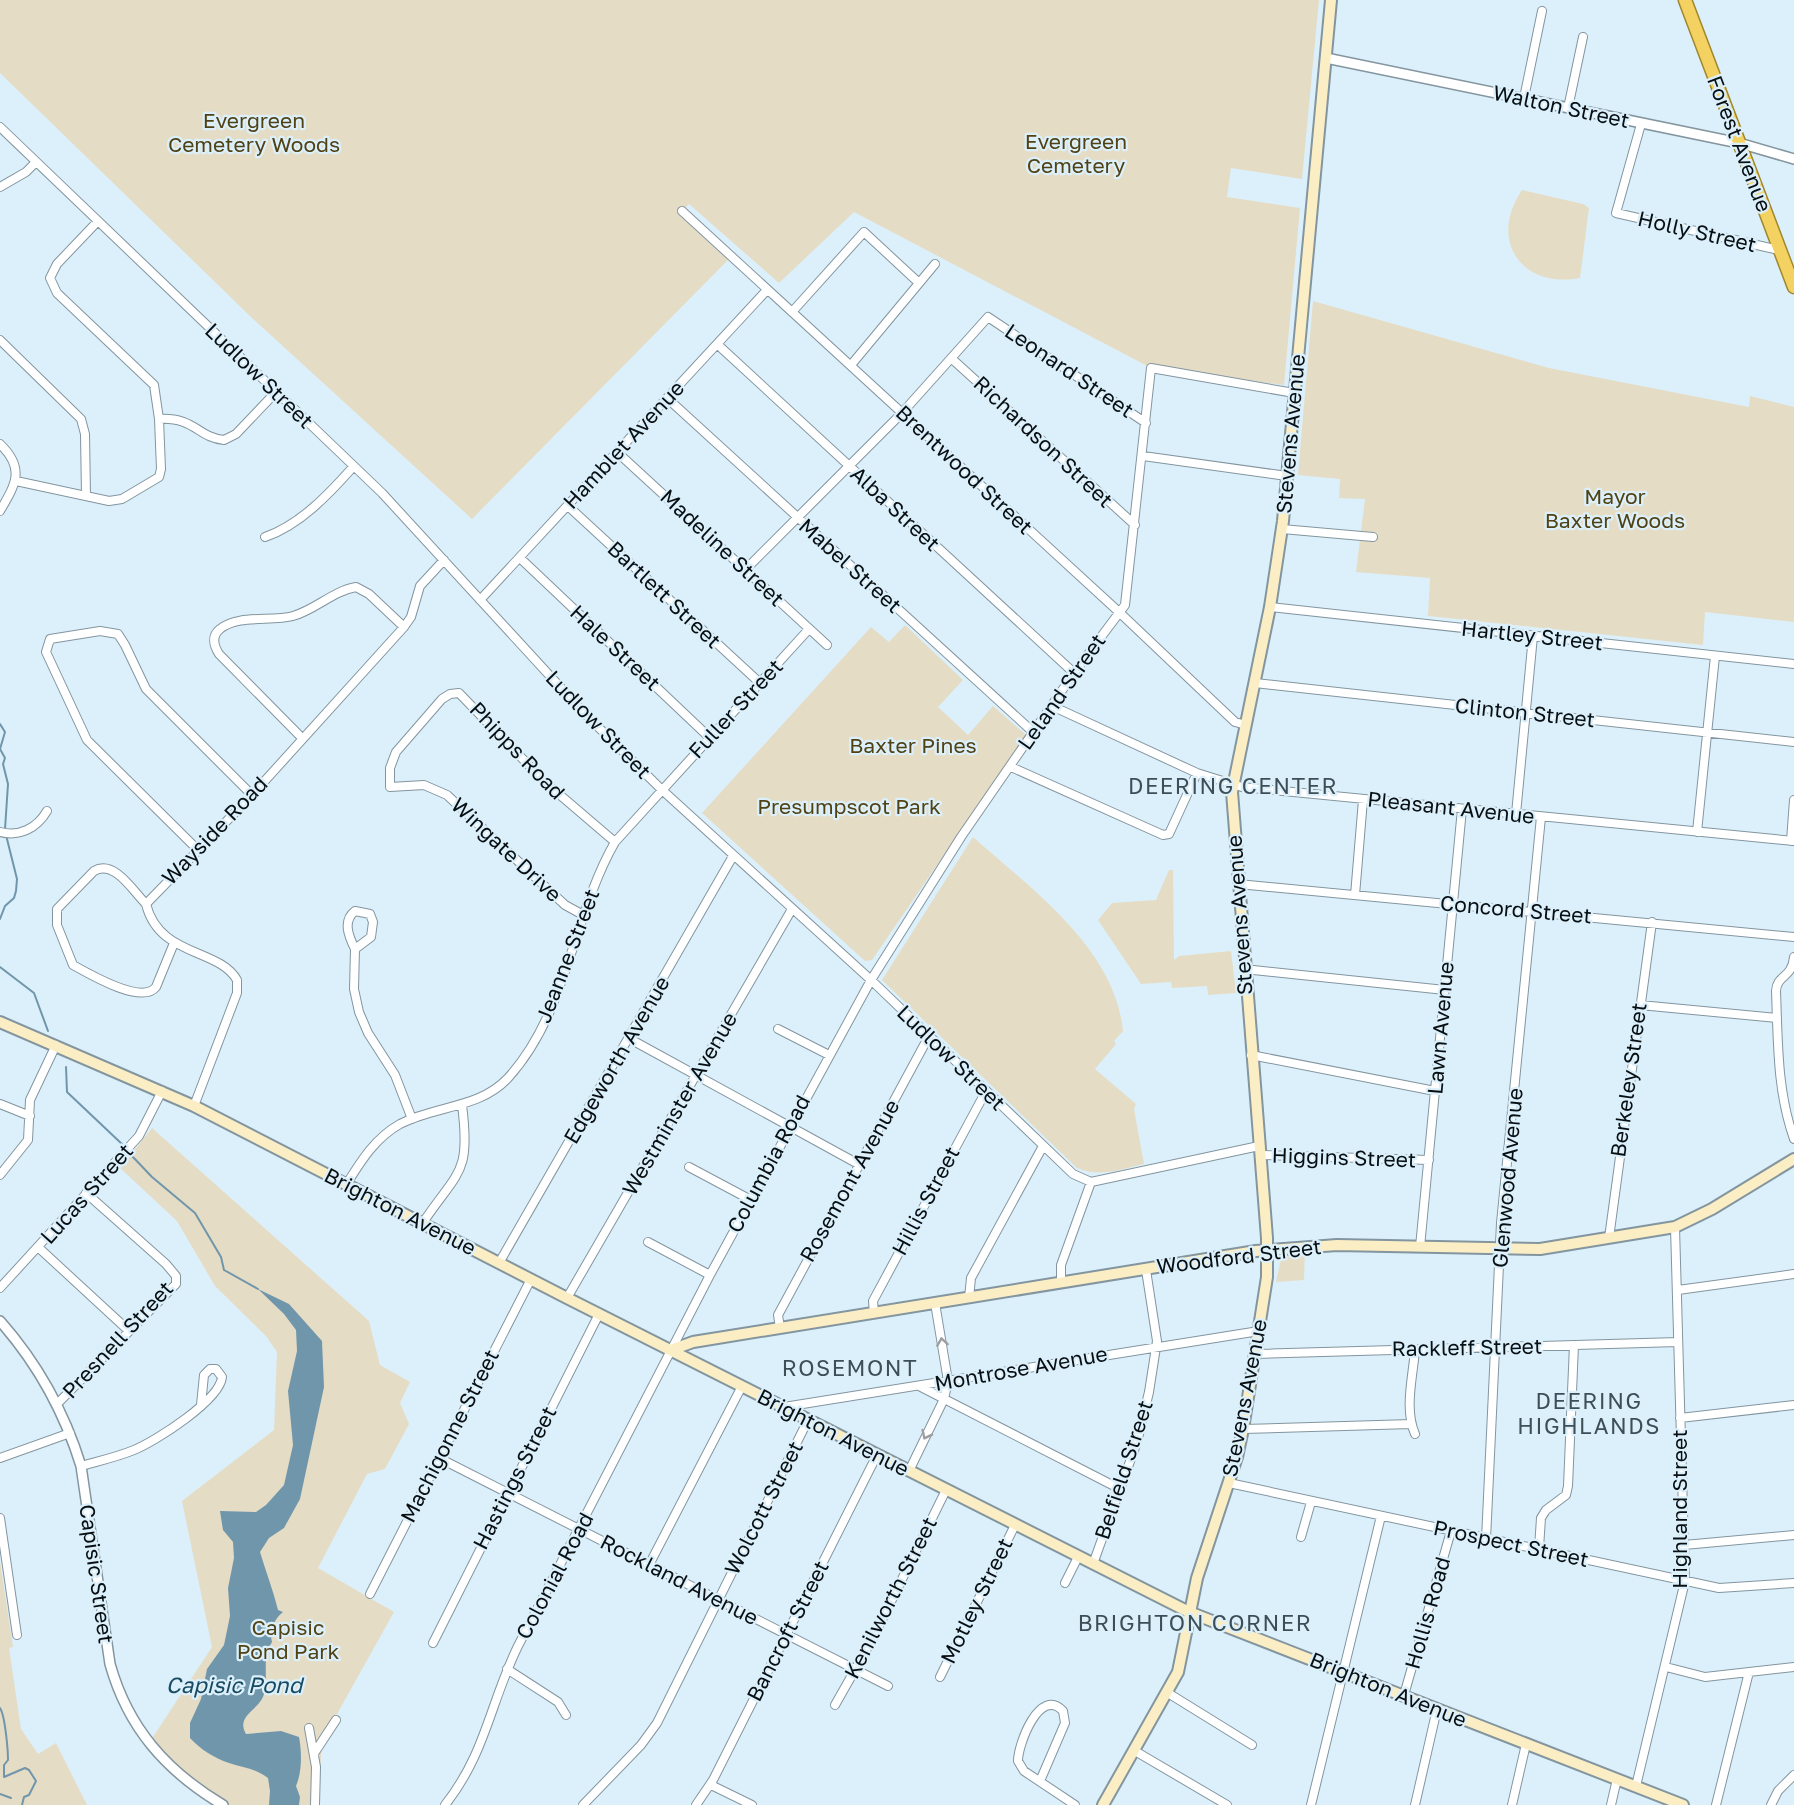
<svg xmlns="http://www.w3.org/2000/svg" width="1794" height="1805" viewBox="0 0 1794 1805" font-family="'Golos Text',sans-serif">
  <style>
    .green { fill: #e5dcc5 }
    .water { fill: #7096ab }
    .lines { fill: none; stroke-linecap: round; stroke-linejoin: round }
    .stream { stroke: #7096ab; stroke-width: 2 }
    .minor-casing { stroke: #83959f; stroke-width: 10 }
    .tertiary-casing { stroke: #83959f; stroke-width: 12 }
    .secondary-casing { stroke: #83959f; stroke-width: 14 }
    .trunk-casing { stroke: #a0862c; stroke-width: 15 }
    .minor { stroke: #fff; stroke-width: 8 }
    .tertiary { stroke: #fff; stroke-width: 9 }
    .secondary { stroke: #fbeec4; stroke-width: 10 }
    .trunk { stroke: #f4d262; stroke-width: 12 }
    .oneway { stroke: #9c9fa1 }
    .labels { text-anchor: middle; stroke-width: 4.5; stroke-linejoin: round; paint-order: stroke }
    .street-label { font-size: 21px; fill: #080f13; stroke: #dcf0fb }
    .park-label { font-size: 21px; fill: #514214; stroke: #dcf0fb }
    .neighbourhood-label { font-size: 22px; letter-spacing: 1.5px; fill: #3d4e57; stroke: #dcf0fb }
    .water-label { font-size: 22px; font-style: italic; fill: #184a61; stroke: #dcf0fb }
  </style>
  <rect width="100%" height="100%" fill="#dcf0fb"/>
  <path class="green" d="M0,0H1319L1302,179L1231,168L1227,197L1300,208L1284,385L1151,368L854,212L779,283L689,204L679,215L728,260L472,519L252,318L0,73Z
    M1522,190L1583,204L1589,208L1580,278C1521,289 1488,240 1522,190Z
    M1313,301L1549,368L1749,407L1750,396L1794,407V622L1705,612L1703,645L1428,616L1430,578L1356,572L1365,499L1339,498L1340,479L1298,475Z
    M905,625L963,680L938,707L968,735L993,706L1026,735L872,960L865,961L702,813L871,627L889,642Z
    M973,837C1031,889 1115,948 1123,1031L1114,1041L1116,1044L1095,1069L1136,1104L1134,1109L1144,1164C1121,1169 1100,1178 1077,1168L882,980Z
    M1169,870H1173L1174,960L1179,956L1231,951L1236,993L1208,995L1207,986L1172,988L1171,982L1141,984L1098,920L1112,903L1156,900Z
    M152,1128L369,1321L380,1365L410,1382L400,1403L409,1424L385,1469L367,1474L318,1568L394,1612L322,1741L318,1805H223L149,1743L212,1647L182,1501L274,1430L277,1352L266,1336L215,1286L177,1221L120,1168Z
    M1305,1251L1304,1280L1276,1282L1281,1259L1290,1254Z
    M0,1561L13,1647L9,1648L21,1729L38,1754L56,1743L87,1805H0Z"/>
  <path class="water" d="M258,1289L289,1304L322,1341L324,1387L300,1499L284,1528L269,1538L260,1552C266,1572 273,1590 278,1610L283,1612C274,1619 269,1631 272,1642C261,1660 269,1676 264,1694C260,1710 235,1715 246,1734L281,1731L299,1737C302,1753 302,1772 296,1786L300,1797L299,1805H269L270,1791L268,1778C255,1768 244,1768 229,1763C214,1758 200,1749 190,1738V1723L201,1699L207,1669L224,1645L230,1616L228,1588L234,1558L233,1542L223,1530L220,1511L256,1512L266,1505L284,1485L293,1445L288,1391L297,1351L296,1330L284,1314Z"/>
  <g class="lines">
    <path class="stream" d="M0,724L5,732L0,749L5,758L3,764L8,784L5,829
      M0,919L5,906L14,898L16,891L17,879L6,835
      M0,967L34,993L48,1031
      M66,1067L67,1092L123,1145
      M132,1156L152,1177L195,1213L221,1257L224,1270L258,1289
      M0,1708C5,1715 8,1750 8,1760L4,1765V1777L25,1768L29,1770L36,1781L29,1795L24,1797L22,1805
      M0,1794L11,1798"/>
    <g class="minor-casing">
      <path id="minor" d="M1524,98L1542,11
        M1568,108L1583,37
        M1641,124L1616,213L1779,250
        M0,127L382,493L584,713L661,789L871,980L1073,1174L1091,1182L1259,1146
        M0,187L26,172L36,162
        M682,211L1119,612L1235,722L1246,725
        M792,312L864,232L919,283
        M0,340L81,419L85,434L86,496
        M717,344L1074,673
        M951,358L1135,525
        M851,365L935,264
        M667,398L1033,732
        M159,419C195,417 197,437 224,440L236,434L276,392
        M0,444C26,469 15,485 0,511
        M617,452L827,645
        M1143,456L1287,476
        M16,481L109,501L122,499L159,477L161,469L159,419L154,385L57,293L50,278L57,264L97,222
        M568,506L760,683
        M1282,529L1373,537
        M265,537C300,525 329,494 353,467
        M520,558L710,738
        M746,569L902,413L988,317L1146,423
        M480,600L767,290
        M1270,607L1794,664
        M1255,683L1794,742
        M1052,706L1197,773L1242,787L1794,841
        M302,738L219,654C214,646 211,636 220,629C238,614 271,622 293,616C315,610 333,591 356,587L369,594L404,627
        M1011,767L1163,835L1169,834L1197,773
        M1516,814L1533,636
        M0,832C20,837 37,828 47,811
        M1697,832L1715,656
        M1791,841L1794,800
        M198,850L87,740L46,652L50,639L100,631L118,634L125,645L146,689L252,795
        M1238,884L1794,937
        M1355,895L1363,800
        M146,904C133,891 114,859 94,871L57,909V925L73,965C91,975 142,1005 156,987L174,943
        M585,916L565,905L447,795L424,785L390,787V768L396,752L442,699L450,694L459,693L546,783L615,842
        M355,949C349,937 342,921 355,911L370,914L373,922L371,937L355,949L354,989L359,1012L368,1033L395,1075L412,1119
        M1794,957C1792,979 1777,974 1776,991C1778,1042 1777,1091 1794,1139
        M1244,969L1445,990
        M1640,1005L1777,1018
        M778,1029L829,1055
        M630,1039L860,1165
        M1251,1055L1435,1091
        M0,1104L30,1116
        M194,1106L237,993V980C219,948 159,957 146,904L252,795L404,627L411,617L420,586L444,560
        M1260,1155L1429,1160
        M689,1167L751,1200
        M0,1175L28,1140L30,1100L56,1045
        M346,1185C361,1161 375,1138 400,1124C436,1105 479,1109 508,1078C568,1012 572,917 615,842L809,629
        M422,1224C458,1170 471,1175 462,1105
        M1609,1238L1652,922
        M648,1242L710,1275
        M1420,1247L1462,809
        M39,1248L129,1331
        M499,1263L733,856
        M1061,1283V1265L1091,1182
        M0,1288L139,1136L162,1091
        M1678,1290L1794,1274
        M567,1298L792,909
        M969,1298L971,1278L1043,1146
        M874,1313L873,1301L986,1091
        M780,1328L778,1315L929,1036
        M1415,1350C1413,1376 1404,1409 1415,1434
        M1256,1354L1678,1342
        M919,1386L1120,1489
        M58,1403L176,1284V1276L166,1264L86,1193
        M784,1407L1259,1331
        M1680,1418L1794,1405
        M1243,1429L1411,1424
        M0,1458L70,1433
        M439,1458L888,1686
        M81,1466C99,1461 117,1457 134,1450C156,1441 220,1400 222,1377L216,1369H210L204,1375L201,1405
        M909,1471L944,1399L948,1381L935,1303
        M1229,1483L1719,1588L1794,1583
        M0,1518L17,1635
        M1301,1537L1311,1502
        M1486,1539L1501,1223L1541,817
        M1684,1545L1794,1535
        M1539,1548L1541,1518L1546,1510L1566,1495L1568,1486L1574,1345
        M1093,1564L1137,1442L1149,1392L1157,1341L1146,1270
        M649,1565L742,1386
        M1065,1583L1078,1557
        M370,1594L531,1279
        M433,1643L599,1314
        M1666,1667L1705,1677L1794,1667
        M507,1669L558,1702L566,1715
        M940,1677L1015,1525
        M1168,1693L1252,1745
        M1404,1695L1451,1531
        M835,1705L873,1638L946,1490
        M309,1728L316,1767L315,1805
        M1135,1751L1227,1805
        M315,1752L336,1720
        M1040,1781L1065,1723L1063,1711C1040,1686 1018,1744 1018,1761L1024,1771L1075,1805
        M711,1785L752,1805
        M1636,1786L1685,1581L1675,1227
        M445,1805C486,1753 490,1703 518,1646L710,1275L871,980L961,837L1074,673L1125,605L1151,368L1294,393
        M583,1805L641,1745L657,1723L808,1420
        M696,1805L713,1780L877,1455
        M1311,1805L1381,1516
        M1415,1805L1437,1709
        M1512,1805L1526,1744
        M1611,1805L1617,1779
        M1716,1805L1749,1672
        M1771,1805L1778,1791L1794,1775"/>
    </g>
    <g class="tertiary-casing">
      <path id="tertiary" d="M1326,58L1739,143L1794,159
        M0,1321C38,1364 64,1411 81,1466L110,1664C128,1728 166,1771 223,1805"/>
    </g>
    <g class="secondary-casing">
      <path id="secondary" d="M0,1022L194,1106L567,1298L1189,1612L1683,1805
        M671,1350L693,1342L1256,1251L1337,1245L1540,1249L1675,1227L1712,1209L1794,1159
        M1103,1805L1178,1672L1197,1578L1237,1457L1243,1429L1267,1277V1238L1232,792L1270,607L1283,521L1331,0"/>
    </g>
    <g class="trunk-casing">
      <path id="trunk" d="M1685,0L1794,287"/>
    </g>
    <use href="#minor" class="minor"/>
    <use href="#tertiary" class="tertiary"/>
    <use href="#secondary" class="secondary"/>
    <use href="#trunk" class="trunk"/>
  </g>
  <defs><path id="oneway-chevron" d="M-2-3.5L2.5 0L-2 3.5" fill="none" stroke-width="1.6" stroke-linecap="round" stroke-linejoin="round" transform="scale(1.5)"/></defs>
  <g class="oneway">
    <use href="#oneway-chevron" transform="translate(942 1342) rotate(-99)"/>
    <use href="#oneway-chevron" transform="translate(926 1435) rotate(116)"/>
  </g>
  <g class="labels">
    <g class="street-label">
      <text transform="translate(1561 107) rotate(12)" y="7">Walton Street</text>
      <text transform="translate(1739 144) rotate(69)" y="7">Forest Avenue</text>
      <text transform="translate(1697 232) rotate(13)" y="7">Holly Street</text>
      <text transform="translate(1069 371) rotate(34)" y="7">Leonard Street</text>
      <text transform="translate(259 376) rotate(44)" y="7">Ludlow Street</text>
      <text transform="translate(1291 434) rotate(-85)" y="7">Stevens Avenue</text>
      <text transform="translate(1043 442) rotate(43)" y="7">Richardson Street</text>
      <text transform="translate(624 445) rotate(-47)" y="7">Hamblet Avenue</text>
      <text transform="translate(964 470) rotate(43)" y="7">Brentwood Street</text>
      <text transform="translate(895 509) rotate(43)" y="7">Alba Street</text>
      <text transform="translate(722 548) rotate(43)" y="7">Madeline Street</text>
      <text transform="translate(850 566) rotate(42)" y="7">Mabel Street</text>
      <text transform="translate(664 595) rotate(43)" y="7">Bartlett Street</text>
      <text transform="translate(1532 636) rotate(6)" y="7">Hartley Street</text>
      <text transform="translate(615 648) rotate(43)" y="7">Hale Street</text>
      <text transform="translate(1062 692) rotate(-55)" y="7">Leland Street</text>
      <text transform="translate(736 709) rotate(-47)" y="7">Fuller Street</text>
      <text transform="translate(1525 713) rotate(6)" y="7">Clinton Street</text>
      <text transform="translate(598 725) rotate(46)" y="7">Ludlow Street</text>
      <text transform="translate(517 751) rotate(46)" y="7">Phipps Road</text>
      <text transform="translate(1451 808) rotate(6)" y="7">Pleasant Avenue</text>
      <text transform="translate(215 831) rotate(-46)" y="7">Wayside Road</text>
      <text transform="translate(506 850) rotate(43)" y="7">Wingate Drive</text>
      <text transform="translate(1516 910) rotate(5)" y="7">Concord Street</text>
      <text transform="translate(1240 915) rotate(-94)" y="7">Stevens Avenue</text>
      <text transform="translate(568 956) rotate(-69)" y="7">Jeanne Street</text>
      <text transform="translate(1441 1028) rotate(-85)" y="7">Lawn Avenue</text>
      <text transform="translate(951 1058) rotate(44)" y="7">Ludlow Street</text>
      <text transform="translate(617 1060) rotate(-60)" y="7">Edgeworth Avenue</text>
      <text transform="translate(1629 1080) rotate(-82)" y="7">Berkeley Street</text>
      <text transform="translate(680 1104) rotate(-60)" y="7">Westminster Avenue</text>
      <text transform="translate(1344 1158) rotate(2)" y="7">Higgins Street</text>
      <text transform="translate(769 1164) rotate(-62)" y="7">Columbia Road</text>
      <text transform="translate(1508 1178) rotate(-85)" y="7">Glenwood Avenue</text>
      <text transform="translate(850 1181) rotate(-61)" y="7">Rosemont Avenue</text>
      <text transform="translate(87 1194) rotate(-48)" y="7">Lucas Street</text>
      <text transform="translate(926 1201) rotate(-62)" y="7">Hillis Street</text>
      <text transform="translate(400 1212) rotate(27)" y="7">Brighton Avenue</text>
      <text transform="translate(1239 1257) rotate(-7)" y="7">Woodford Street</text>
      <text transform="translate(118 1340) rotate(-47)" y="7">Presnell Street</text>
      <text transform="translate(1467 1348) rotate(-1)" y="7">Rackleff Street</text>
      <text transform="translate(1021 1369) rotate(-10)" y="7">Montrose Avenue</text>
      <text transform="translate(1245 1398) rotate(-79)" y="7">Stevens Avenue</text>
      <text transform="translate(833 1433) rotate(27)" y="7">Brighton Avenue</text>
      <text transform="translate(450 1436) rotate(-63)" y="7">Machigonne Street</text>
      <text transform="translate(1124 1470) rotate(-72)" y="7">Belfield Street</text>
      <text transform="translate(515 1478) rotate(-63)" y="7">Hastings Street</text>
      <text transform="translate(764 1508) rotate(-63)" y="7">Wolcott Street</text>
      <text transform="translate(1680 1509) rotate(-90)" y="7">Highland Street</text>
      <text transform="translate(1511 1544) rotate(12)" y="7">Prospect Street</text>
      <text transform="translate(96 1574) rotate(82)" y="7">Capisic Street</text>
      <text transform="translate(555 1576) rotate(-62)" y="7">Colonial Road</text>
      <text transform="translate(679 1580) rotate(27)" y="7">Rockland Avenue</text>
      <text transform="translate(891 1598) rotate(-63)" y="7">Kenilworth Street</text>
      <text transform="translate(977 1601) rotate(-64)" y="7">Motley Street</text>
      <text transform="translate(1428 1613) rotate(-74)" y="7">Hollis Road</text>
      <text transform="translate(788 1631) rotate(-63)" y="7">Bancroft Street</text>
      <text transform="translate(1388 1690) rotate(22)" y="7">Brighton Avenue</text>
    </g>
    <g class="park-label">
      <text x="254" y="128">Evergreen<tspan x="254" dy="24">Cemetery Woods</tspan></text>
      <text x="1076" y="149">Evergreen<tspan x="1076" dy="24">Cemetery</tspan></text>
      <text x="1615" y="504">Mayor<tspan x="1615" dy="24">Baxter Woods</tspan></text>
      <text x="913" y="753">Baxter Pines</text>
      <text x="849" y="814">Presumpscot Park</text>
      <text x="288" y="1635">Capisic<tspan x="288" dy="24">Pond Park</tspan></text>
    </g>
    <g class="neighbourhood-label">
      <text x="1233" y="794">DEERING CENTER</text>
      <text x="850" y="1376">ROSEMONT</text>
      <text x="1589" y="1409">DEERING<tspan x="1589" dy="25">HIGHLANDS</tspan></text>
      <text x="1195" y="1631">BRIGHTON CORNER</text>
    </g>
    <g class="water-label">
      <text x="234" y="1693">Capisic Pond</text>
    </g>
  </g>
</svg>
